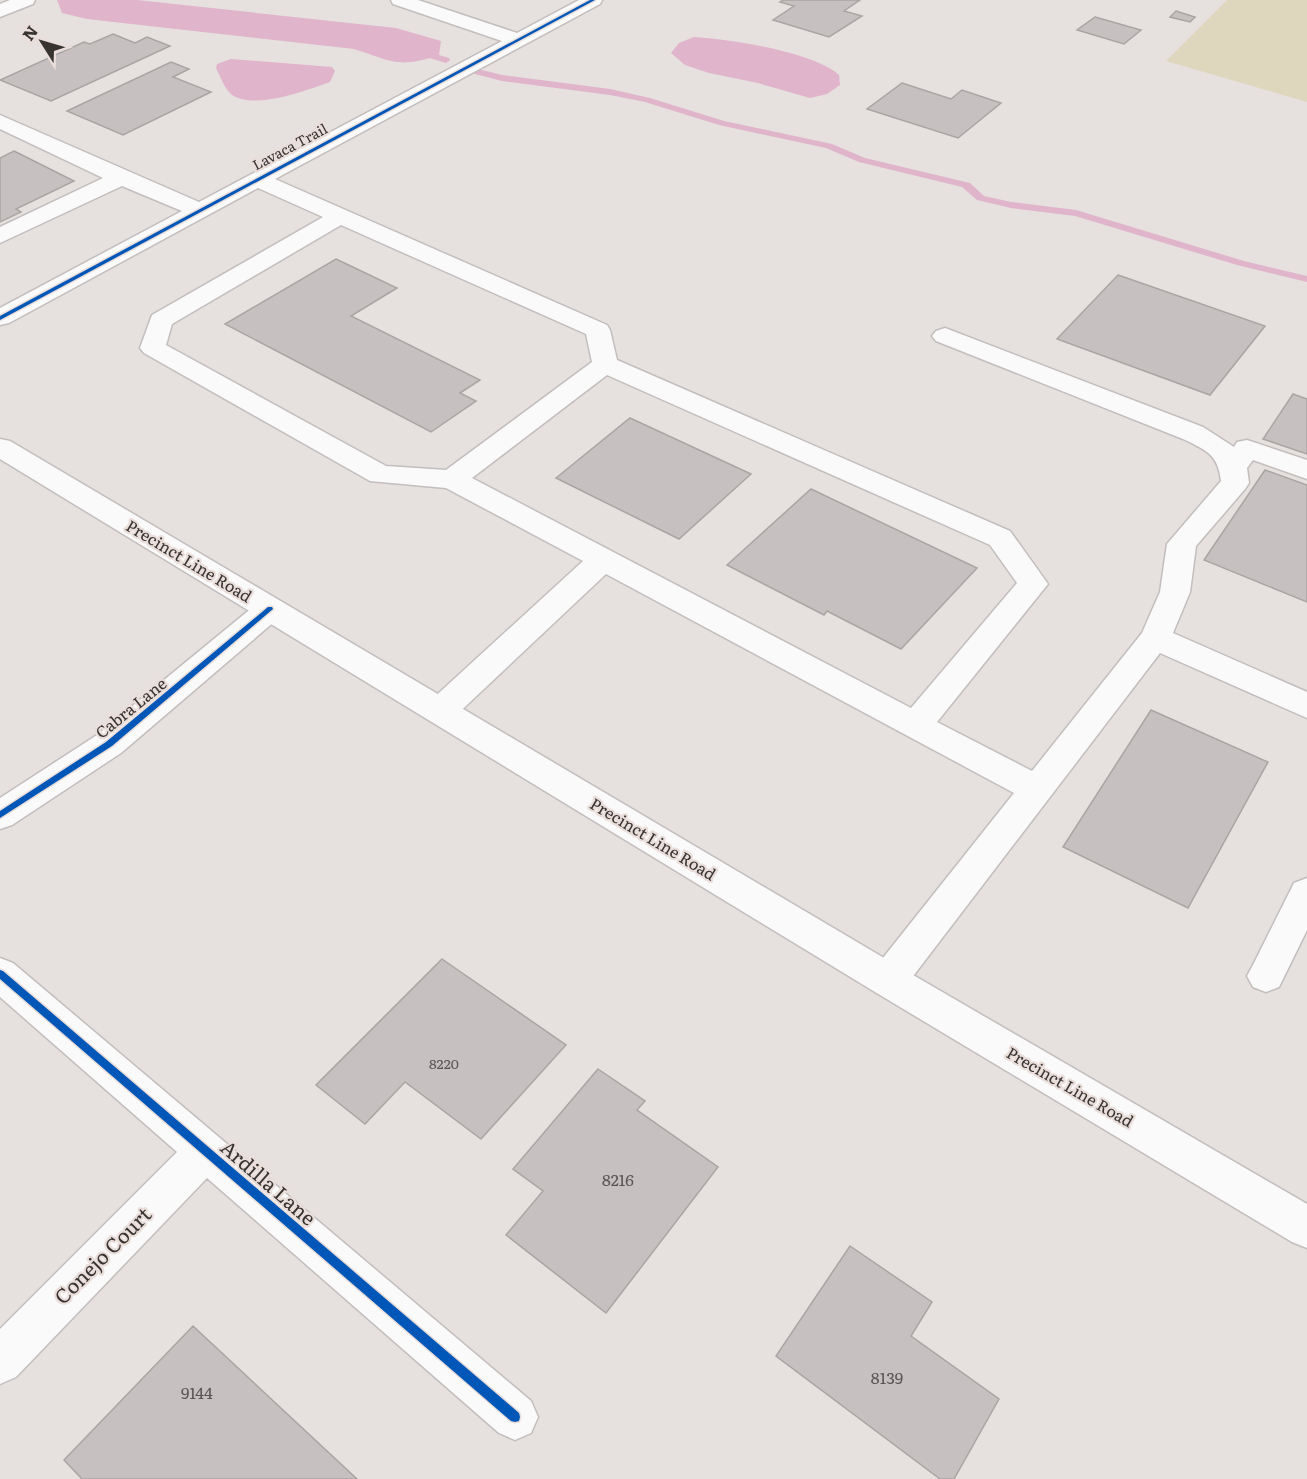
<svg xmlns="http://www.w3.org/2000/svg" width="1307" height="1479" viewBox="0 0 1307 1479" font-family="Literata,serif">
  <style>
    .green { fill: #ded7be }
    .water { fill: #e0b4ca }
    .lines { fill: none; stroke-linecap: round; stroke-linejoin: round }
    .stream { fill: #e0b4ca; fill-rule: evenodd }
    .building { fill: #c6c1c0; stroke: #a9a5a4; stroke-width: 1.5 }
    .minor-casing { stroke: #c3bebd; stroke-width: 3 }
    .major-casing { stroke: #c3bebd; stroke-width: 3 }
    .minor { fill: #fbfafa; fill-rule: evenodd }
    .major { fill: #fbfafa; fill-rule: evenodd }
    .cycleway-casing { stroke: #eadeda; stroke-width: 3 }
    .cycleway { fill: #0057b8; fill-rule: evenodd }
    .labels { text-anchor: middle; stroke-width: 4.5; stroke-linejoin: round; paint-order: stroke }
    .far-street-label { font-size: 14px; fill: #373331; stroke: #eadeda }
    .number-label { font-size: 14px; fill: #5b5655 }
    .street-label { font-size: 16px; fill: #373331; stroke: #eadeda }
    .near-number-label { font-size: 16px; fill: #5b5655 }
    .near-street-label { font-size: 20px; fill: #373331; stroke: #eadeda }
  </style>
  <rect width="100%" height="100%" fill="#e6e0de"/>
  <path class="green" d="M1227,0H1307V102L1166,61Z"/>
  <path class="water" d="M57,0H137L396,28L441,41L439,55C398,69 392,61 354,49L87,19L62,13Z
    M694,37C730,39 813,52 839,75L840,85L827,94L810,98L758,83L709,73L685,65L671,53L679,43Z
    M231,59L332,67L335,71L330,82C308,90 249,112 230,93C224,87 220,76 216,68L217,64Z"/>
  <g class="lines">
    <path class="stream" d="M416,48L449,58L450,60L446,63L413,53L412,51Z
      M478,69L502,75L610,89L650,98L724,121L832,144L865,158L970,183L984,196L1011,202L1076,210L1244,261L1307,276V282L1237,265L1075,216L1011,208L977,200L962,187L859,162L826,148L719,125L645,102L610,95L502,81L475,74L473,72Z"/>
  </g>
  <path class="building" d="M783,0H860L844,11L862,16L829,37L773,20L794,6L780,2Z
    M1176,11L1195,17L1190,22L1170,17Z
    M1095,17L1141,30L1124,44L1077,30Z
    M113,34L135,43L147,37L170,46L51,101L0,80L84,42L90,44Z
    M171,62L189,69L173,77L211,92L123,135L67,111Z
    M902,83L951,99L962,90L1001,103L958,138L867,109Z
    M14,151L74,181L16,209L21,212L0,222V158Z
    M336,259L397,288L351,316L480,380L460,393L476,401L431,432L225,324Z
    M1118,275L1265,326L1210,395L1057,339Z
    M1293,394L1307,399V454L1263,439Z
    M630,418L751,474L679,539L556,478Z
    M1265,470L1307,485V602L1204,560Z
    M811,489L977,568L901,649L827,611L824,615L727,565Z
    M1151,710L1268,762L1188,908L1063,847Z
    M442,959L566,1045L481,1139L405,1082L365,1124L316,1085Z
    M598,1069L645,1101L637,1110L718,1167L606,1313L506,1235L543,1191L513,1169Z
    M850,1246L932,1302L911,1336L999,1399L954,1479H940L776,1356Z
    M193,1326L357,1479H82L64,1460Z"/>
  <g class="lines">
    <g class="minor-casing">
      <path id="minor" d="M10,0H35L33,4L0,17V4Z
        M391,0H418L517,33L579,0H602L600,4L275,179L607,325L610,330L617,360L1010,531L1048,584L937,722L1032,771L1142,633L1160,592L1167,544L1221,481C1218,454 1206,450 1183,439L936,341L932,336L936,331L945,328L1203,427L1234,447L1237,442L1247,440L1307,460V479L1253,460L1247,468L1249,483L1245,489L1196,546L1190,592L1173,633L1307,692V718L1160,653L901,992L888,996L875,992L869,980L875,968L1014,793L606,574L451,720L440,723L429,720L424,711L429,702L583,561L446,488L370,481L144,353L140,348L152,315L323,217L258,188L9,323L0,325V308L182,211L122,186L0,243V227L103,178L0,129V115L199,202L502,41L393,4ZM341,225L586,334L592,362L446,470L386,466L166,345L172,324ZM607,375L990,545L1017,583L911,708L472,478Z
        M270,598L281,602L285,609L281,616L121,753L12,825L0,829V798L97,735L259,602Z
        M1307,878V930L1279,987L1266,992L1253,987L1247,976L1253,965L1294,883Z
        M0,958L13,963L531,1401L538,1417L531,1433L515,1440L499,1433L207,1178L16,1377L0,1384V1329L177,1152L0,997Z"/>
    </g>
    <g class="major-casing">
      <path id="major" d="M0,439L10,441L901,968L1307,1204V1248L1292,1242L875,992L0,459Z"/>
    </g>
    <use href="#minor" class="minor"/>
    <use href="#major" class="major"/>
    <g class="cycleway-casing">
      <path id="cycleway" d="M590,0H595L0,320V316Z
        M268,607H272L273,609L112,746L0,818V811L106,742Z
        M0,970L3,971L519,1413L520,1417L519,1421L515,1422L511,1421L0,979Z"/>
    </g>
    <use href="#cycleway" class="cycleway"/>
  </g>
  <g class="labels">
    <g class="far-street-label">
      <text transform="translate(290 147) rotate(-28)" y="5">Lavaca Trail</text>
    </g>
    <g class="number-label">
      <text x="444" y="1069">8220</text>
    </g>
    <g class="street-label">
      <text transform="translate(189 561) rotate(31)" y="6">Precinct Line Road</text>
      <text transform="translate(131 708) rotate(-39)" y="6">Cabra Lane</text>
      <text transform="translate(653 839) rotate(31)" y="6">Precinct Line Road</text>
      <text transform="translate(1070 1087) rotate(30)" y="6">Precinct Line Road</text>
    </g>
    <g class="near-number-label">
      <text x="618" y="1186">8216</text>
      <text x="887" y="1384">8139</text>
      <text x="197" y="1399">9144</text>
    </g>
    <g class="near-street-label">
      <text transform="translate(268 1183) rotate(41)" y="7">Ardilla Lane</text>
      <text transform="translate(103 1256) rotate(-45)" y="7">Conejo Court</text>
    </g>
  </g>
  <g transform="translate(42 42) rotate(307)" stroke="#eadeda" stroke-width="4.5" paint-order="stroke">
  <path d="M0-4.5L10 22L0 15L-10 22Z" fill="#373331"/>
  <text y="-9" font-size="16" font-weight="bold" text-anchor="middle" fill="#373331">N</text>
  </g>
</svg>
